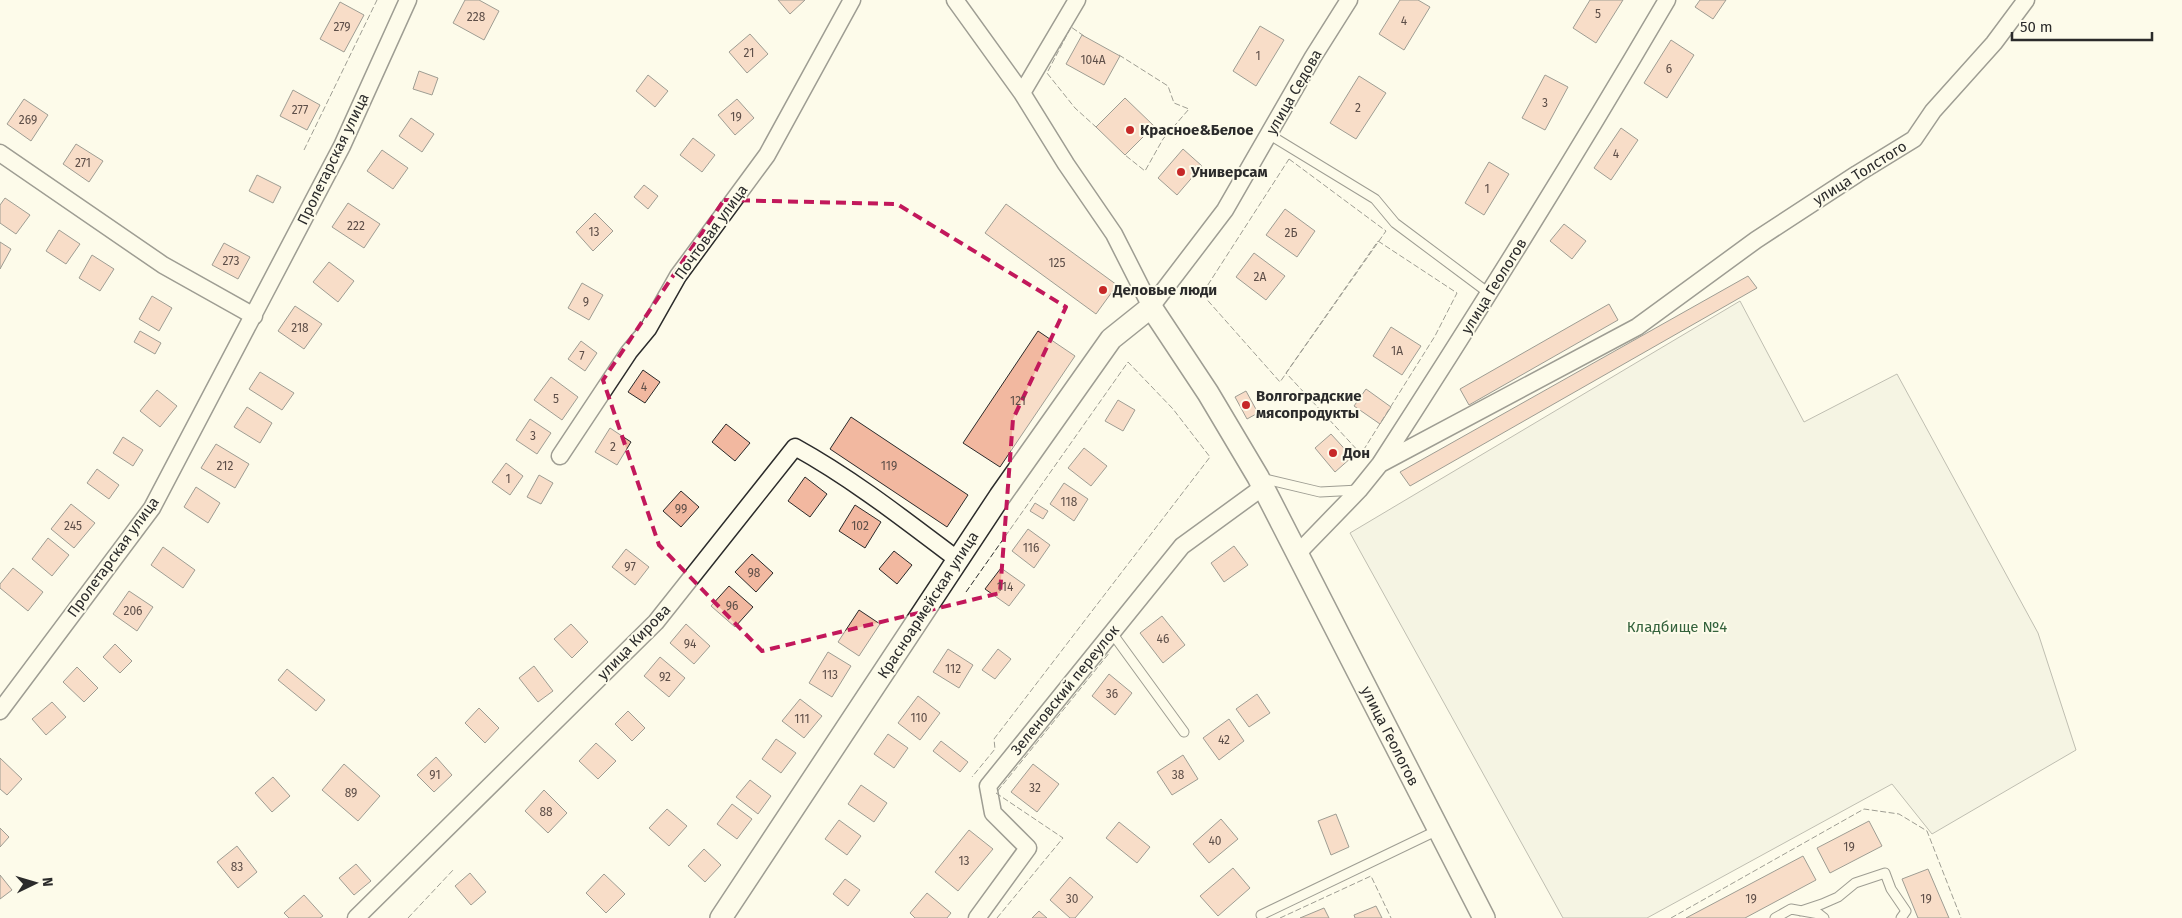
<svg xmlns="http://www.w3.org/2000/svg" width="2182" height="918" viewBox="0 0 2182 918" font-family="'Fira Sans',sans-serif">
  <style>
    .green { fill: #ecebdb; stroke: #74746e }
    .building { fill: #f2b8a0; stroke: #2b2b2b }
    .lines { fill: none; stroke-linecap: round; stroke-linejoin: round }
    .service-casing { stroke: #2b2b2b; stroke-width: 11 }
    .minor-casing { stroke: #2b2b2b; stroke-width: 19 }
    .tertiary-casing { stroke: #2b2b2b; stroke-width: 24 }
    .service { stroke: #fdfbea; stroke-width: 9 }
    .minor { stroke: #fdfbea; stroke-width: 16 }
    .tertiary { stroke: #fdfbea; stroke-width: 21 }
    .fence { stroke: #2b2b2b; stroke-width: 1; stroke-dasharray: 6 2.5; stroke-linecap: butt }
    .marked { fill: none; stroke: #c2185b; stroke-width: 4; stroke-dasharray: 10 6; stroke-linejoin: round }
    .poi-dot { fill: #c62828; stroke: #fdfbea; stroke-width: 2 }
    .labels { text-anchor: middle; stroke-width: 4; stroke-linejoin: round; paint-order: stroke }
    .number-label { font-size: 12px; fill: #5d4e48 }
    .street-label { font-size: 15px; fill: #2b2b2b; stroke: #fdfbea }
    .poi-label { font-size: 15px; font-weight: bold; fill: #2b2b2b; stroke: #fdfbea; text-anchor: start }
    .park-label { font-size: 15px; fill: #34623c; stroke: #fdfbea }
  </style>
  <rect width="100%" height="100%" fill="#fdfbea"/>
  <path class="green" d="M1740,301L1804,422L1897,374L2038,633L2076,750L1932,834L1892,784L1647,918H1563L1350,533Z"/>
  <path class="building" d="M465,0H479L499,11L484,40L453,23Z
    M778,0H805L790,14Z
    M1400,0H1418L1430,7L1404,50L1379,34Z
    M1590,0H1623L1596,43L1573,28Z
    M1700,0H1726L1713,19L1695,7Z
    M340,2L364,15L344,52L320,39Z
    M1260,26L1284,40L1256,86L1233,71Z
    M750,34L768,54L747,73L729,52Z
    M1082,35L1120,56L1104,85L1066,64Z
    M1671,40L1694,55L1667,98L1644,83Z
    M419,71L438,78L432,95L413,89Z
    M648,75L668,91L655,107L636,91Z
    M1545,75L1568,87L1545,130L1522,118Z
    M1359,76L1386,93L1356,139L1330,123Z
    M293,90L320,105L307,130L280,116Z
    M1125,98L1154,126L1125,155L1096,127Z
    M24,99L48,115L31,141L7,124Z
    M737,99L754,118L735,135L718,115Z
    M411,118L434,134L422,152L399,136Z
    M1621,128L1638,140L1611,180L1594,168Z
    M693,138L715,155L702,172L680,155Z
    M76,144L103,161L89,182L63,164Z
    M1183,149L1202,166L1177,195L1158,178Z
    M382,150L408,168L393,189L367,171Z
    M1489,162L1509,174L1484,215L1465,203Z
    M257,175L281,187L273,203L249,191Z
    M644,185L658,196L648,209L634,197Z
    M5,198L30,215L16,234L0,223V205Z
    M348,203L380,224L364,248L332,227Z
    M1006,204L1117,285L1096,314L985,233Z
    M1285,209L1315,231L1297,257L1266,235Z
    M595,213L613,231L593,251L576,232Z
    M1564,224L1586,241L1572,259L1550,241Z
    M59,230L80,244L66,264L46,251Z
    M0,242L11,249L0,269Z
    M224,243L250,257L238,279L212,265Z
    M1254,253L1285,276L1266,300L1236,277Z
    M92,255L114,269L100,291L79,278Z
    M329,262L354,281L338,302L313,282Z
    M1748,276L1757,288L1410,486L1400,472Z
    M582,283L603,295L589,320L568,308Z
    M152,296L172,308L159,331L139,319Z
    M1609,304L1618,320L1469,405L1460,389Z
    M295,306L322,324L304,349L278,331Z
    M1391,327L1421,346L1402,375L1373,356Z
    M140,331L161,343L155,354L134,342Z
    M1038,331L1075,356L1000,467L963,443Z
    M581,341L597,353L585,371L568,359Z
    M643,370L660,382L645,403L628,392Z
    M260,372L294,393L282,410L249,389Z
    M551,377L578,397L562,420L534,400Z
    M1366,389L1391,407L1380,424L1354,406Z
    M157,390L177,406L160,427L140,411Z
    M1246,391L1258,413L1247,419L1235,397Z
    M1118,400L1135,410L1123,431L1105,421Z
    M247,407L272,423L260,443L234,427Z
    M851,417L968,495L947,527L830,449Z
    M530,419L551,433L537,454L516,440Z
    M726,424L750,443L735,461L712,442Z
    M610,428L631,442L617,465L595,452Z
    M1331,434L1352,457L1335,472L1315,448Z
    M123,437L143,450L133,466L113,453Z
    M216,444L249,464L235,488L201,468Z
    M1084,448L1107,466L1091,486L1068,468Z
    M506,463L523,476L510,495L492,482Z
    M97,469L119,485L109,499L87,483Z
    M539,475L553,483L541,504L527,497Z
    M805,477L827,494L810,517L788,501Z
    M1064,483L1088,499L1074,521L1050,504Z
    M196,487L220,503L208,523L184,507Z
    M681,491L699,507L681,527L663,511Z
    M1035,503L1048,511L1043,519L1030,511Z
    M71,504L95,523L74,548L51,529Z
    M855,505L881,522L865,548L839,531Z
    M1028,529L1050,545L1034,568L1012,551Z
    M48,538L69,555L52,576L32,559Z
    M1234,546L1248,565L1224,582L1211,563Z
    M163,547L195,570L183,588L151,565Z
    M626,549L649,567L635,585L612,567Z
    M894,551L912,565L897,584L879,569Z
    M752,554L773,573L756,592L735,572Z
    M13,568L43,592L28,611L0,588V584Z
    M1001,568L1025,585L1009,606L985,589Z
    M729,586L753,607L735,627L711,606Z
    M129,591L153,607L137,631L113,614Z
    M859,610L880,624L859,656L838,642Z
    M1162,616L1185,645L1163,663L1140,633Z
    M571,624L588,642L572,658L554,639Z
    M686,624L710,646L694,664L670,643Z
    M115,644L132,661L120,673L103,657Z
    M948,649L973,665L959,688L933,672Z
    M998,649L1011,659L995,679L982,670Z
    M828,652L851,666L832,697L809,683Z
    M660,657L685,678L669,697L644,676Z
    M534,666L553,691L538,702L519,678Z
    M77,667L98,688L84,702L63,682Z
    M287,669L325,700L316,711L278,680Z
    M1109,674L1132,693L1115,715L1092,696Z
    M1257,694L1270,713L1249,727L1236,709Z
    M918,696L940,713L920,740L898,723Z
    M800,699L822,716L804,738L782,721Z
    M52,702L66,717L46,735L32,719Z
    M479,708L499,728L485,743L465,723Z
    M628,711L645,728L632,741L615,724Z
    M1229,719L1244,741L1219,760L1203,738Z
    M888,734L908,748L894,768L874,754Z
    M776,739L796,753L781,773L762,759Z
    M941,741L968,762L960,772L933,751Z
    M596,743L616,761L598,779L579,761Z
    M1183,755L1198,779L1172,795L1157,772Z
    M436,757L452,775L434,792L417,775Z
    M0,758L22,779L7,795L0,789Z
    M344,764L380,796L358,821L322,790Z
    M1033,764L1059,784L1037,812L1011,792Z
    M273,777L290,796L272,812L255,793Z
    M750,780L771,796L758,814L736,797Z
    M861,785L887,803L874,822L848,804Z
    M544,790L567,813L548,833L525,811Z
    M732,804L752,819L737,839L717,824Z
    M667,809L687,826L669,846L649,828Z
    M1336,814L1349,847L1331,855L1318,821Z
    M1221,819L1238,839L1209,863L1193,844Z
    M839,820L861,836L847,855L825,839Z
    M1869,821L1882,846L1830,873L1817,848Z
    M1119,822L1150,847L1137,863L1106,838Z
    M0,828L9,837L0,847Z
    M969,830L993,849L958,891L935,872Z
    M237,846L257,872L238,888L217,862Z
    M704,849L721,865L705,882L688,866Z
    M1803,856L1816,880L1745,918H1686Z
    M356,864L371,881L354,895L339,878Z
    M1233,868L1250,888L1218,916L1200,896Z
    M1928,869L1949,918H1918L1902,879Z
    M470,873L486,892L471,905L455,886Z
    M604,874L625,894L606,913L586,893Z
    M0,875L12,890L0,899Z
    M1070,877L1093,897L1075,918H1070L1050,900Z
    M845,879L860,890L848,906L833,894Z
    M927,893L951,913L947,918H915L910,913Z
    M304,895L323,916L320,918H289L284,913Z
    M1376,906L1382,918H1355L1354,915Z
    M1324,908L1329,918H1300Z
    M1039,911L1047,918H1032Z"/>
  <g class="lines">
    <g class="service-casing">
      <path id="service" d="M1270,135L1375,199L1395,223L1490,294
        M1261,478L1320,492L1359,490
        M1112,633L1184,732
        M1801,911L1822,904L1838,897L1855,883L1885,873L1891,889L1906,911L1901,918
        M1261,915L1438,830
        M1775,918L1791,909L1819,914L1824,918"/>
    </g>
    <g class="minor-casing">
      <path id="minor" d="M955,0L1022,93L1066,164L1114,234L1151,307L1225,210L1313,57L1349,0
        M1022,93L1077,0
        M0,153L163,265L254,316
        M560,456L629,352L648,329L678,276L767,155L852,0
        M1380,464L1637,327L1756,240L1857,174L1914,139L1933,111L1994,43L2026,0
        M1297,554L1359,490L1380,464C1479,311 1575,157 1667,0
        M0,711L152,508L342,146L408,0
        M356,918L656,622L795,447C853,479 905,520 958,560
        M977,918L1028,848L993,813L988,786L1182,546L1263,487"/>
    </g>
    <g class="tertiary-casing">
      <path id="tertiary" d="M721,918L1000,496L1111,339L1151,307L1208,393L1258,477L1484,918"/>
    </g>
    <use href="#service" class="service"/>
    <use href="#minor" class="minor"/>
    <use href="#tertiary" class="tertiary"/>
    <path class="fence" d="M1084,36L1071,27L1047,73L1075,108L1096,127
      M1119,55L1168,86L1174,103L1189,109L1163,139L1145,171L1125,155
      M304,150L377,0
      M1289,159L1386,231L1280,382L1202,294Z
      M1378,241L1457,293L1435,336L1361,454L1286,373Z
      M966,592L1128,362L1173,409L1210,457L994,739L995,749L972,777
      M408,918L454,869
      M997,918L1063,838L996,793L1110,652
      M1280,918L1371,876L1391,918
      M1671,918L1864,809L1899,814L1927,831L1961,918"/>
  </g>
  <path d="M0 0H2182V918H0ZM724,200L897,204L1066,307L1013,419L1000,593L762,651L659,545L603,380Z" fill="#fdfbea" fill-opacity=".55" fill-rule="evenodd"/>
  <path class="marked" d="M724,200L897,204L1066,307L1013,419L1000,593L762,651L659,545L603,380Z"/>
  <g class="poi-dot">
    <circle cx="1130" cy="130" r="5"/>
    <circle cx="1181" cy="172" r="5"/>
    <circle cx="1103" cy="290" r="5"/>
    <circle cx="1246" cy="405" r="5"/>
    <circle cx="1333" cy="453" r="5"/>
  </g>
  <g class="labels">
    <g class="number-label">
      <text x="1598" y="18">5</text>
      <text x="476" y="21">228</text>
      <text x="1404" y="25">4</text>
      <text x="342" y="31">279</text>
      <text x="749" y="57">21</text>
      <text x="1258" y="60">1</text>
      <text x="1093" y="64">104А</text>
      <text x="1669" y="73">6</text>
      <text x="1545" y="107">3</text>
      <text x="1358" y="112">2</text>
      <text x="300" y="114">277</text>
      <text x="736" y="121">19</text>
      <text x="28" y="124">269</text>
      <text x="1616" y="158">4</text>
      <text x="83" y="167">271</text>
      <text x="1487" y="193">1</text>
      <text x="356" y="230">222</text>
      <text x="594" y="236">13</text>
      <text x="1291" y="237">2Б</text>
      <text x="231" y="265">273</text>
      <text x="1057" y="267">125</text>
      <text x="1260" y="281">2А</text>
      <text x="586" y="306">9</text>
      <text x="300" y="332">218</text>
      <text x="1397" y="355">1А</text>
      <text x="582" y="360">7</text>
      <text x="644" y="391">4</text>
      <text x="556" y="403">5</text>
      <text x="1018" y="405">121</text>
      <text x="533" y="440">3</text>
      <text x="613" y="451">2</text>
      <text x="225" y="470">212</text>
      <text x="889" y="470">119</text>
      <text x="508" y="483">1</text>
      <text x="1069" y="506">118</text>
      <text x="681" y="513">99</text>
      <text x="73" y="530">245</text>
      <text x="860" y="530">102</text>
      <text x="1031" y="552">116</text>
      <text x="630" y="571">97</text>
      <text x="754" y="577">98</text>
      <text x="1005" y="591">114</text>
      <text x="732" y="610">96</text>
      <text x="133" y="615">206</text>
      <text x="1163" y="643">46</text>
      <text x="690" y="648">94</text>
      <text x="953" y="673">112</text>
      <text x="830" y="679">113</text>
      <text x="665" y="681">92</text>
      <text x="1112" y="698">36</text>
      <text x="919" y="722">110</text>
      <text x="802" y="723">111</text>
      <text x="1224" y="744">42</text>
      <text x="435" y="779">91</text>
      <text x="1178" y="779">38</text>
      <text x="1035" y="792">32</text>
      <text x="351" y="797">89</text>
      <text x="546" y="816">88</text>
      <text x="1215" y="845">40</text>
      <text x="1849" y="851">19</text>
      <text x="964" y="865">13</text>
      <text x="237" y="871">83</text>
      <text x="1072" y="903">30</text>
      <text x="1751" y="903">19</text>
      <text x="1926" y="903">19</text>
    </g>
    <g class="street-label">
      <text transform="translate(1294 92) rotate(-60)" y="5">улица Седова</text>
      <text transform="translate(333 159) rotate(-64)" y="5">Пролетарская улица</text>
      <text transform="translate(1860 173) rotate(-32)" y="5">улица Толстого</text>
      <text transform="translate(711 232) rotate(-54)" y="5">Почтовая улица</text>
      <text transform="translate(1494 286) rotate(-58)" y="5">улица Геологов</text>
      <text transform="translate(113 557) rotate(-54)" y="5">Пролетарская улица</text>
      <text transform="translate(928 605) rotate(-57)" y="5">Красноармейская улица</text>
      <text transform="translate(634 642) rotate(-46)" y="5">улица Кирова</text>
      <text transform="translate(1065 690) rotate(-51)" y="5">Зеленовский переулок</text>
      <text transform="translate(1390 736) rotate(63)" y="5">улица Геологов</text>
    </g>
    <g class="poi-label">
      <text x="1140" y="135">Красное&amp;Белое</text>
      <text x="1191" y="177">Универсам</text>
      <text x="1113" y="295">Деловые люди</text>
      <text x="1256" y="401">Волгоградские<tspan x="1256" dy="17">мясопродукты</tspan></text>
      <text x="1343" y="458">Дон</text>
    </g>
    <g class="park-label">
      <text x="1677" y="632">Кладбище №4</text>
    </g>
  </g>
  <g transform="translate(35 883) rotate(85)" stroke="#fdfbea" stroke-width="4" paint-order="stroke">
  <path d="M0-4L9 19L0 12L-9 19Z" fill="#2b2b2b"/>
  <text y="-8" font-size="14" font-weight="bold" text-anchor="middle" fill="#2b2b2b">N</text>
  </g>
  <path d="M2012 32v8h140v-8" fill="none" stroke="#2b2b2b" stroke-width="2.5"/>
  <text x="2020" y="32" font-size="15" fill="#2b2b2b" stroke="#fdfbea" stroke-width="4" paint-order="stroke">50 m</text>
</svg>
